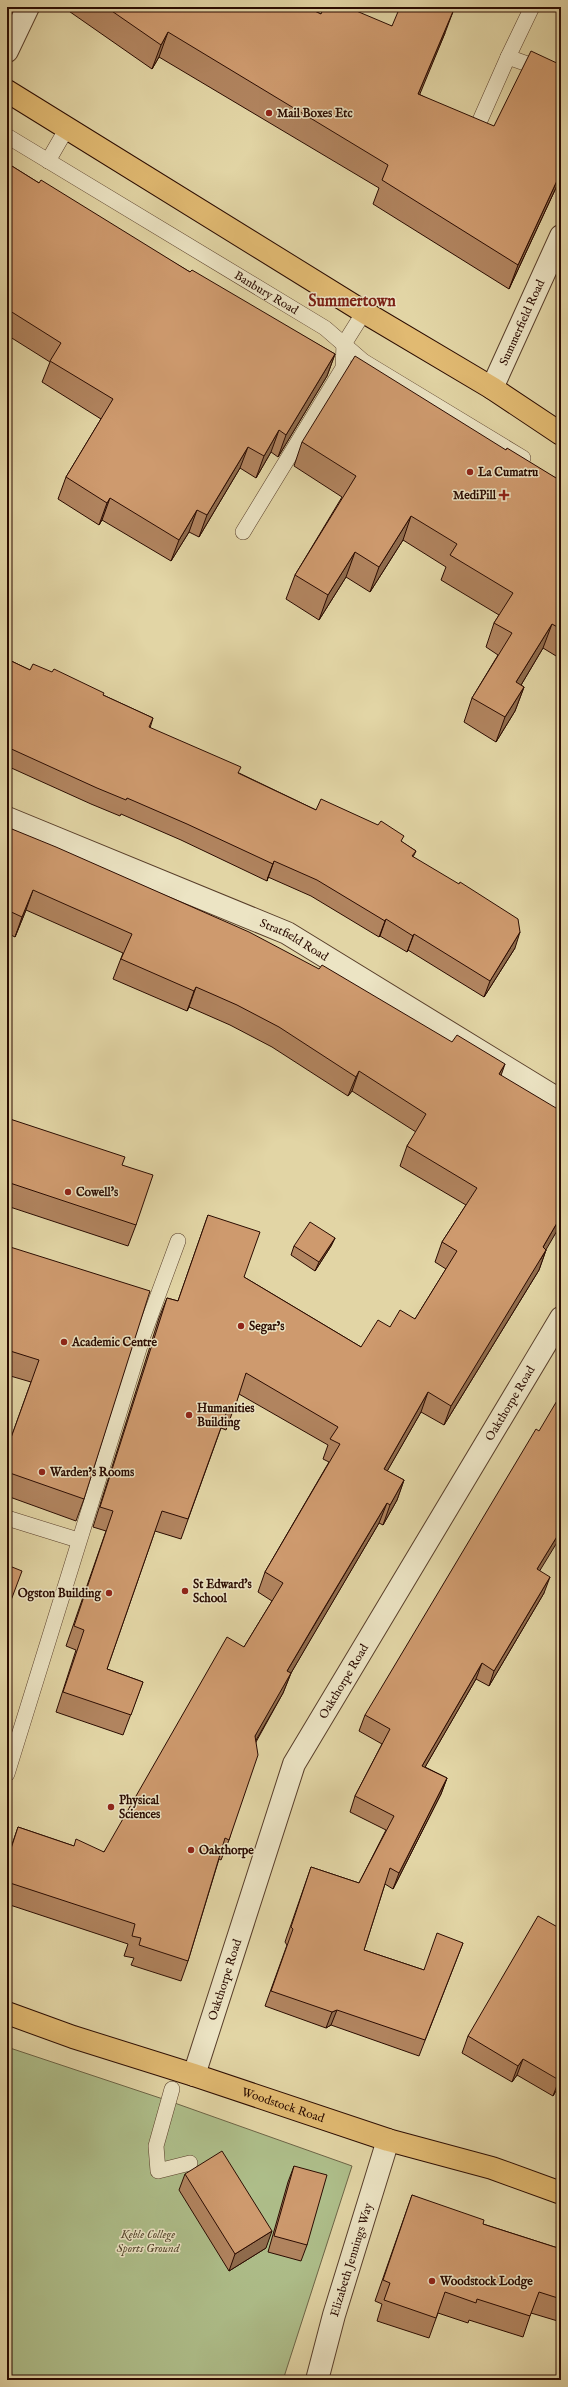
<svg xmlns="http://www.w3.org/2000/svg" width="568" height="2387" viewBox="0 0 568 2387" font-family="'IM FELL English',serif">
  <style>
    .green { fill: #aebe8a; stroke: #6c6446 }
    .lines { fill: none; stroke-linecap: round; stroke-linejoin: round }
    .lane-casing { stroke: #583e2a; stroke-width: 16 }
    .street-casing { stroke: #583e2a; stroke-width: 24 }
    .primary-casing { stroke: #2a0b01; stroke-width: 24 }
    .lane { stroke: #ece4c4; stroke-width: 15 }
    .street { stroke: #ece4c4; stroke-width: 22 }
    .primary { stroke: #e1ba72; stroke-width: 22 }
    .wall { fill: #b1845f; stroke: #2a0b01 }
    .shaded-wall { fill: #906c4d; stroke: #2a0b01 }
    .building { fill: #ce9a6e; stroke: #2a0b01 }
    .poi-dot { fill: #8f2418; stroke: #ece4c4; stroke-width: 1.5 }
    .labels { text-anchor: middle; stroke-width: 3; stroke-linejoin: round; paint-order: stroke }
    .poi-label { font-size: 12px; font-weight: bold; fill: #2a0b01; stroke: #ece4c4; text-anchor: start }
    .street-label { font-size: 12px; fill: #2a0b01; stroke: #ece4c4 }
    .park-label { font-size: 12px; font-style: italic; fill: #584a31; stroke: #ece4c4 }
    .district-label { font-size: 16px; font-weight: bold; fill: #7a1f14; stroke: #ece4c4 }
  </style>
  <rect width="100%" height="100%" fill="#e2d5a5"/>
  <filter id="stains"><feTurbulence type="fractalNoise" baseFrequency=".005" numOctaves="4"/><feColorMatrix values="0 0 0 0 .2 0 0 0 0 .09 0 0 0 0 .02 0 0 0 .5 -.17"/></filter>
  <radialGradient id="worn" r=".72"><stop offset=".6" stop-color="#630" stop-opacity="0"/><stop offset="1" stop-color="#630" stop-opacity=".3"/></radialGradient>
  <path class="green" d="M7,2047L169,2101L352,2166L283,2380H7Z"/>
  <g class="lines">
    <g class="lane-casing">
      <g id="lane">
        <path d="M508,57L532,7"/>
        <path d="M474,134L508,57L561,76"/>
        <path id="s1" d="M7,136L325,328L363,361L523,458"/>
        <path d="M48,161L67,128"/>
        <path d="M243,532L343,368L344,344L364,312"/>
        <path d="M7,1518L78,1540"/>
        <path d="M7,1774L143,1336L178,1241"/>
        <path d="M172,2089L156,2146L158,2171L190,2163"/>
      </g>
    </g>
    <g class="street-casing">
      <g id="street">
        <path d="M7,51L28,7"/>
        <path id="s2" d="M492,388L561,236"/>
        <path id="s3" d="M7,818L287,933L561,1101"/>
        <path id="s4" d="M194,2075L294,1764L561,1318"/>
        <path id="s5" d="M317,2380L334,2315L388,2140"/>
      </g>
    </g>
    <g class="primary-casing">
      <g id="primary">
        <path d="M7,91L364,312L492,388L561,434"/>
        <path id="s6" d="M7,2013L73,2037L194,2075L388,2140L492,2168L561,2193"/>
      </g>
    </g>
    <use href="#lane" class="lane"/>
    <use href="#street" class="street"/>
    <use href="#primary" class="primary"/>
  </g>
  <path class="wall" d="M63,7H306L321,14L392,26L445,33L419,94L561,177L509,289L373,204L379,188L159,57L152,69Z
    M7,163L39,183L190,272L335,354L327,376L278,457L271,452L256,478L240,468L199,537L189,532L171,561L102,520L99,525L58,499L66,477L101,419L42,382L50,362L7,335Z
    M561,306V314L559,313Z
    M302,442L506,450L561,481V659L543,648L521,685L524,687L515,711L496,742L464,722L472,698L498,655L486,647L494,623L499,615L441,580L446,567L403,540L370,592L346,577L319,620L286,599L295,575L342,497L294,466Z
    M7,659L30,670L103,695L153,718L150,728L239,773L316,810L402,842L416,851L413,857L515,948L484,997L408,950L407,952L380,936L379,937L311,896L268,877L267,881L181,840L121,814L120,816L91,804L7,766Z
    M7,827L501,1076L546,1250L539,1270L444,1425L421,1412L387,1471L404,1480L397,1500L383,1525L379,1523L310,1640L291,1673L283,1693L256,1742L229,1840L221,1860L219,1859L188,1961L181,1981L131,1965L134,1958L124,1956L128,1944L7,1904V1859L18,1827L74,1846L104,1852L244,1647L272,1601L258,1592L265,1572L329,1462L323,1459L328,1445L239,1394L226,1430L221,1428L181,1539L155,1531L107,1669L143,1682L123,1735L56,1712L76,1650L66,1646L106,1531L93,1527L159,1318L167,1298L178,1301L208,1215L244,1277L361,1347L390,1327L415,1319L446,1269L435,1262L442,1242L466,1205L400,1166L407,1146L416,1132L352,1091L348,1096L272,1047L230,1025L189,1007L187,1011L113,979L123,953L26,910L15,937L7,933Z
    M7,1118L122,1165L136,1225L128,1246L7,1206Z
    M335,1238L331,1246L315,1271L291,1255L294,1246Z
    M7,1246L84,1499L76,1521L7,1496V1449L31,1382L7,1375Z
    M540,1571L544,1593L489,1686L476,1679L425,1767L447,1778L441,1794L393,1889L385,1884L364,1950L424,1970L463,1943L419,2056L331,2025L326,2028L265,2006L287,1945L285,1942L311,1867L359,1883L386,1830L350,1812L355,1796L382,1744L359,1731L365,1715Z
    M561,1929V2082L553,2096L517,2075L512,2082L462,2053L468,2036Z
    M294,2166L307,2245L301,2261L268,2252L288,2182Z
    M185,2174L266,2248L229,2271L179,2190Z
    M412,2195L483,2224L561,2249V2322L531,2313L523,2337L469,2320L468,2323L438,2313L429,2338L377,2321L382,2304L375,2301Z"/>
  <path class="shaded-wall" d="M454,9L445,33L410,118L418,94Z
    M168,32L159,57L152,69L161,45Z
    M561,172V177L509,289L518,265Z
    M335,354L327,376L278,457L286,435Z
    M279,430L271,452L256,478L264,456Z
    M248,447L240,468L199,537L207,515Z
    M110,498L102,520L99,525L107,503Z
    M197,510L189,532L171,561L179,540Z
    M411,516L403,540L370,592L379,567Z
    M355,552L346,577L319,620L328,595Z
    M552,624L543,648L508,707L516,682Z
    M524,687L515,711L496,742L505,717Z
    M274,861L268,877L267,881L273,864Z
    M33,890L26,910L15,937L22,917Z
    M386,919L380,936L379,937L385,921Z
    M520,932L515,948L484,997L490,981Z
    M414,934L408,950L407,952L413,936Z
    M196,987L189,1007L187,1011L194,991Z
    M505,1064L498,1084L499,1074Z
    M359,1071L352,1091L348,1096L356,1077Z
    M561,1216V1224L540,1260L546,1250L539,1270L444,1425L451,1406Z
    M335,1238L331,1246L315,1271L319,1262Z
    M428,1392L421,1412L377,1489L384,1469Z
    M404,1480L397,1500L383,1525L390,1505Z
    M387,1503L379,1523L291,1673L283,1693L247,1756L255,1736L287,1671Z
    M561,1530V1536L531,1585L537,1569Z
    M550,1577L544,1593L489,1686L494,1671Z
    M482,1663L476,1679L417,1781L422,1766Z
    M447,1778L441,1794L393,1889L399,1873Z
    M337,2010L331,2025L326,2028L332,2012Z
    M523,2059L517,2075L512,2082L518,2066Z
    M561,2075V2082L553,2096L559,2080Z
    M272,2231L266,2248L229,2271L235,2254Z"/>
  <path class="building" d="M106,7H306L321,14L324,7H347L392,26L400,7H449L454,9L418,94L494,126L531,51L561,65V172L518,265L382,180L388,165L168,32L161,45Z
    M7,163L39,183L41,180L190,272L192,270L335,354L286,435L279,430L264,456L248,447L207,515L197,510L179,540L110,498L107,503L66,477L113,399L50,361L61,343L7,309Z
    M355,356L506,450L507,448L561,481V629L552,624L516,682L524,687L505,717L472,698L512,633L494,623L513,593L450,555L457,544L411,516L379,567L355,552L328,595L295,575L356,476L302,442Z
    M7,659L30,670L33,664L52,672L54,669L104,693L103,695L153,718L149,727L241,767L238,773L316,810L321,799L378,825L381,821L404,836L401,841L416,851L412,856L459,884L460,882L518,919L520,932L490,981L414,934L413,936L386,919L385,921L317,880L274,861L273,864L187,824L127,798L126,800L97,788L7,747Z
    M7,827L56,847L249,932L319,969L322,965L452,1042L457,1035L505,1064L499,1074L561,1111V1216L543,1247L546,1250L451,1406L428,1392L384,1469L404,1480L390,1505L387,1503L317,1620L287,1671L291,1673L255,1736L258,1755L229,1840L225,1838L188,1961L139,1945L141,1938L132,1936L135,1924L7,1882V1861L18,1827L74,1846L76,1839L104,1852L227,1637L244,1647L283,1583L265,1572L340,1444L330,1439L338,1427L246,1373L234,1410L228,1408L188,1519L162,1511L107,1669L143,1682L131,1715L63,1692L84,1630L74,1626L113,1511L100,1507L167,1298L178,1301L208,1215L260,1232L244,1277L361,1347L378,1320L390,1327L400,1310L415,1319L457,1251L442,1242L477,1188L407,1146L426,1114L359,1071L356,1077L279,1027L237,1005L196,987L194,991L121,959L132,934L33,890L22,917L7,910Z
    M7,1118L125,1157L122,1165L153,1175L136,1225L7,1182Z
    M310,1222L335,1238L319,1262L294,1246Z
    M7,1246L150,1291L84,1499L7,1472V1449L39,1360L7,1350Z
    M561,1394V1530L537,1569L550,1577L494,1671L482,1663L422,1766L447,1778L399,1873L390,1868L364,1950L424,1970L437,1933L463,1943L425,2040L337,2010L332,2012L271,1991L293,1929L291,1927L311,1867L359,1883L394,1816L355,1796L390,1729L365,1715L536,1429L539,1431Z
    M7,1565L22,1571L7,1611Z
    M538,1916L561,1929V2075L559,2080L523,2059L518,2066L468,2036Z
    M222,2151L272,2231L235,2254L185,2174Z
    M294,2166L327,2175L307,2245L274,2236Z
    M412,2195L484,2220L483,2224L561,2249V2299L539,2292L530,2316L477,2299L476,2303L445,2292L436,2318L384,2300L390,2283L383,2280Z"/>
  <g class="poi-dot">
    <circle cx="269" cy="113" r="4"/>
    <circle cx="470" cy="472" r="4"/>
    <path d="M502 489h4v4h4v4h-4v4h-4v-4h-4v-4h4z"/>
    <circle cx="68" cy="1192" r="4"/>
    <circle cx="241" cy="1326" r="4"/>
    <circle cx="64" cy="1342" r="4"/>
    <circle cx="189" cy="1415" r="4"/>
    <circle cx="42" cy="1472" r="4"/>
    <circle cx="185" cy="1591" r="4"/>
    <circle cx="109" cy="1593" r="4"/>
    <circle cx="111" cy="1807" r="4"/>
    <circle cx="191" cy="1850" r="4"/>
    <circle cx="432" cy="2281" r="4"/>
  </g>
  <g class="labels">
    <g class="poi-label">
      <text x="277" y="117">Mail Boxes Etc</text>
      <text x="478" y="476">La Cumatru</text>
      <text x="496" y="499" text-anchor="end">MediPill</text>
      <text x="76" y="1196">Cowell's</text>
      <text x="249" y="1330">Segar’s</text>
      <text x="72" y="1346">Academic Centre</text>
      <text x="197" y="1412">Humanities<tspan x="197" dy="14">Building</tspan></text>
      <text x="50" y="1476">Warden’s Rooms</text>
      <text x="193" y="1588">St Edward's<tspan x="193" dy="14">School</tspan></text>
      <text x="101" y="1597" text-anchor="end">Ogston Building</text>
      <text x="119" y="1804">Physical<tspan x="119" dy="14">Sciences</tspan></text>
      <text x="199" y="1854">Oakthorpe</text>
      <text x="440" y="2285">Woodstock Lodge</text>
    </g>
    <g class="street-label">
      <text dy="4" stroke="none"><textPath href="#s1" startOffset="303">Banbury Road</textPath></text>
      <text dy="4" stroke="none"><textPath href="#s2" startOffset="72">Summerfield Road</textPath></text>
      <text dy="4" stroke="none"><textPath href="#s3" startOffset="312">Stratfield Road</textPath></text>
      <text dy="4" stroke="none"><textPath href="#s4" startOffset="747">Oakthorpe Road</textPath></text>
      <text dy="4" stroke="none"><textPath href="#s4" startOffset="423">Oakthorpe Road</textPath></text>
      <text dy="4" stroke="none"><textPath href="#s4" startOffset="100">Oakthorpe Road</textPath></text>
      <text dy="4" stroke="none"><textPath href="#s6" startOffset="291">Woodstock Road</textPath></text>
      <text dy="4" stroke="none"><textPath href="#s5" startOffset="125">Elizabeth Jennings Way</textPath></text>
    </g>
    <g class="park-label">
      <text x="148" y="2238">Keble College<tspan x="148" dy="14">Sports Ground</tspan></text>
    </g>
    <g class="district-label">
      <text x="352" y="306">Summertown</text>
    </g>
  </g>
  <rect width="568" height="2387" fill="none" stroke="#e2d5a5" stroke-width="24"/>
  <rect x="8" y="8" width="552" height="2371" fill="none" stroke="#2a0b01" stroke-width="2"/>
  <rect x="12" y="12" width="544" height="2363" fill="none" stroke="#2a0b01"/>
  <rect width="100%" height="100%" filter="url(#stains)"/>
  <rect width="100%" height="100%" fill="url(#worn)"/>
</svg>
